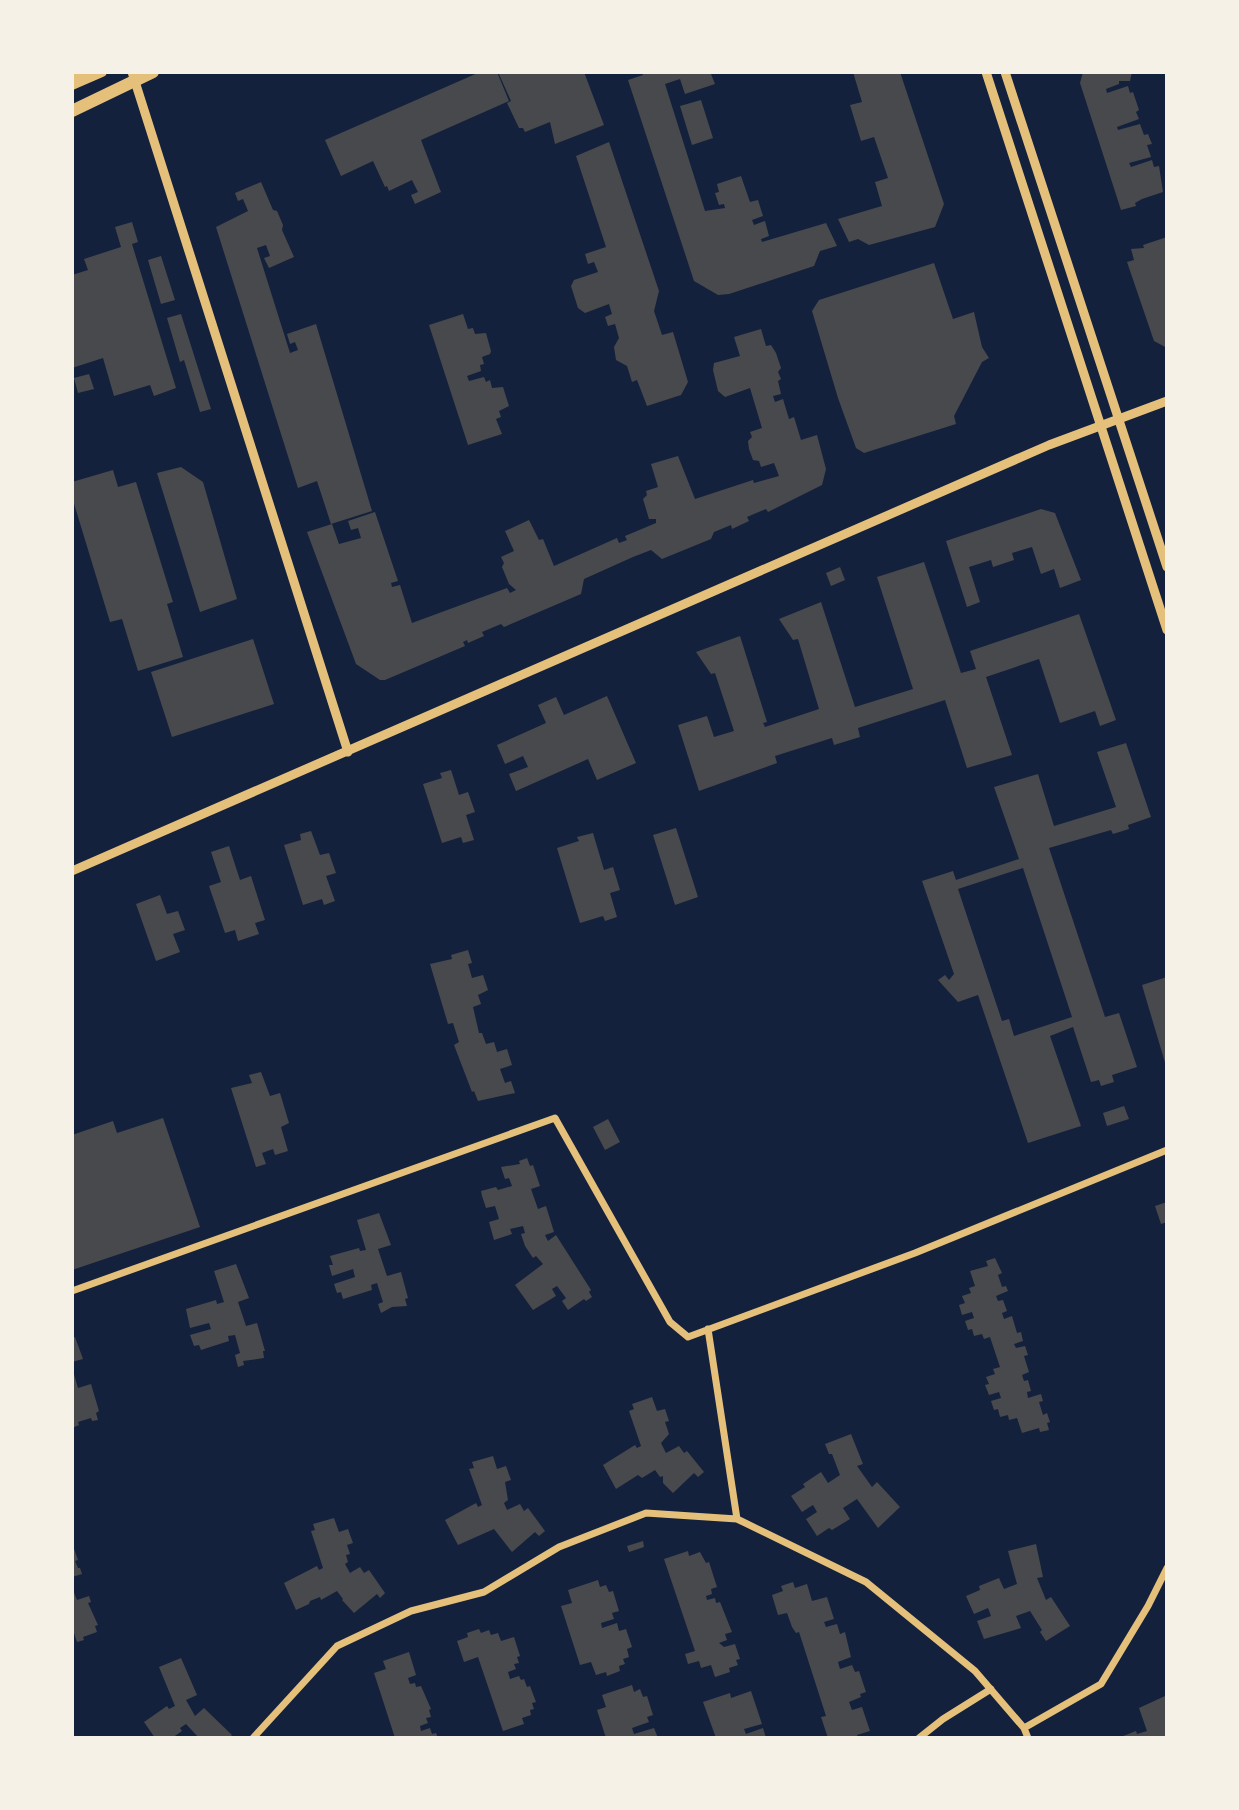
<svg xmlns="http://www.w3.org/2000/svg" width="1239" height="1810" viewBox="0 0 1239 1810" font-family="Helvetica,sans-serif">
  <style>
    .building { fill: #48494c; fill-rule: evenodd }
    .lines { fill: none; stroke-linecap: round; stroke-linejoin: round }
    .minor { stroke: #e5c07b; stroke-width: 7 }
    .tertiary { stroke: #e5c07b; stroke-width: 9 }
    .secondary { stroke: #e5c07b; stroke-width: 10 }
    .trunk { stroke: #e5c07b; stroke-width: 12 }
  </style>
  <rect width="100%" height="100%" fill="#14213d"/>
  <path class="building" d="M480,72H497L509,101L421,140L441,192L415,204L411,195L418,192L412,180L389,191L387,186L385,187L373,161L341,176L325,140Z
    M498,72H584L604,125L555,144L550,122L525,132L523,128H519L507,103L511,101Z
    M642,72L711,74L715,84L685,94L680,79L665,84L705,211L725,208L724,204L719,205L715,193L719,192L717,184L741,176L750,202L758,200L763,216L752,220L754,225L765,221L769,236L761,239L762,242L826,223L837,246L820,251L814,266L729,294L718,295L694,281L628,80L643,75Z
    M853,72H900L944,204L935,227L869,245L858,239L849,242L838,219L882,206L875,182L888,178L874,137L861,141L850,105L862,102Z
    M1083,72H1132L1130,81H1119V84L1106,89L1107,93L1128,86L1130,93L1133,92L1139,110L1136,112L1139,119L1117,127L1118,130L1140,124L1144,135L1148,134L1152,144L1147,145L1151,157L1129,163L1131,167L1152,160L1154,167L1159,166L1163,192L1142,199L1135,203L1136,206L1121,210L1080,83Z
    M701,100L713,138L692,145L680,106Z
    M609,142L659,291L654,311L662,335L673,332L688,382L681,395L647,406L637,380L632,382L627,366L616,360L614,347L619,338L615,324L608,326L605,317L612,314L609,304L585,313L578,308L571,286L574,280L598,272L594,262L588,264L585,254L606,247L576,156Z
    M261,182L273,210L277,211L283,225L282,230L294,257L269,268L264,258L270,256L266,245L257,248L290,353L298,350L295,342L290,344L287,334L316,324L372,511L331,524L317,481L298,488L216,227L248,211L243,199L238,201L235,193Z
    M132,222L138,242L132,244L176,388L154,396L150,385L114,396L103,358L72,368V275L88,270L84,259L121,247L115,227Z
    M1167,237V348L1154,341L1127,262L1134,260L1131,249L1144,248L1143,245Z
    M161,256L175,300L161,304L148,260Z
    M934,263L953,319L974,312L982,347L989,358L982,362L954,416L956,424L864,453L856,448L838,398L812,311L819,300Z
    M181,314L211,409L200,412L184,360L180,362L167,318Z
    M463,314L468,329L473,328L475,334L486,333L491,351L490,354L482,357L484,364L480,365L481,371L467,376L469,381L484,377L486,382L490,380L492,388L503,387L509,406L499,411L501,417L496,419L502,434L468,445L429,325Z
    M761,329L766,346L771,345L776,353L781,368L778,372L781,379L778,381L781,394L773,396L775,402L783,399L789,419L794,417L801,440L817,435L826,469L822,485L768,512L766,509L747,517L749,521L732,529L731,525L714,532L711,539L662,559L651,550L633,557L584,579L581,594L504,627L501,624L482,632L484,636L468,643L467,640L463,642L465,646L385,680H380L356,664L307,532L332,524L339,544L361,538L358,528L351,530L348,521L375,512L398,581L391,583L392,587L400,585L412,623L507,588L510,593L516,590L509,584L502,567L504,563L501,557L514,551L505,531L529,520L539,540L543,539L554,566L617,538L619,543L627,540L625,536L656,523V519H649L643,499L647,495L646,491L658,487L651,464L678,456L695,499L753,480L754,483L779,476L774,463L761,467L759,461L753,460L749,449L748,441L752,437L750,432L762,428L750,388L725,397L718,391L713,370L714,363L740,356L734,337Z
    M89,374L94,389L78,393L74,378Z
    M181,467L203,482L237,599L200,612L157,473Z
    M113,470L118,487L136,482L173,602L167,604L183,657L138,671L122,619L110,622L72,497V482Z
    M1041,509L1055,513L1081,580L1060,588L1054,569L1041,574L1032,547L1012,553L1014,560L993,567L991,560L969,567L980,602L967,607L946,541Z
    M924,562L961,673L976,669L970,651L1079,614L1116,720L1100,726L1095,711L1060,723L1039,659L986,677L1012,755L967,768L945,700L858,728L860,737L834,745L832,738L775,756L777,763L699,791L678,725L707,716L714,737L734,731L715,673L711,674L696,652L740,636L767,722L763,723L765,727L819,709L798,639L793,640L779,619L821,602L855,707L913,689L877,577Z
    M840,567L845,580L831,586L826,573Z
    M253,639L274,704L172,737L151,672Z
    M607,696L636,763L597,780L588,759L516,791L509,774L528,767L523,756L505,764L497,745L546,723L538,705L556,697L564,715Z
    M1126,743L1151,817L1128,825L1129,829L1113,834L1111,830L1049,848L1105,1017L1119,1013L1137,1067L1112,1075L1114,1082L1101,1086L1099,1080L1091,1082L1073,1027L1050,1036L1081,1126L1028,1143L978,995L958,1002L938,980L945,975L949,980L954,974L922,881L953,871L956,880L1019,859L994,787L1038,774L1054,826L1116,807L1097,752ZM1023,868L1072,1017L1014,1036L1009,1019L1002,1021L958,889Z
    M451,770L459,795L468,792L475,812L466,815L474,840L463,843L461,837L442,843L423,784L442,778L440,773Z
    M676,828L698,897L675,905L653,835Z
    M311,831L320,855L329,853L336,873L326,876L335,901L324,905L322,899L303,905L284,845L301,840L300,834Z
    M593,833L604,870L613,867L620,890L610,893L617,917L605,921L603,916L580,923L557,848L579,841L577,837Z
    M229,846L240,880L251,876L265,920L255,923L259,934L238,941L235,930L225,933L209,886L221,882L211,852Z
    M160,895L167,914L178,911L185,930L173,934L180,952L156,961L136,904Z
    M468,950L472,963L468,964L472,978L483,975L488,990L478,995L481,1004L473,1007L479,1033H482L486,1044L494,1042L497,1052L507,1049L512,1065L500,1069L505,1083L511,1081L515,1093L478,1101L474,1091L472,1092L454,1045L459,1042L453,1023L448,1024L430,964L452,959L451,955Z
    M1167,977V1066H1166L1142,985Z
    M261,1072L270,1096L280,1093L289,1123L281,1127L288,1151L275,1155L273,1149L262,1153L266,1164L256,1167L231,1088L252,1083L249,1075Z
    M1124,1106L1129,1119L1107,1126L1103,1113Z
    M163,1118L200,1227L72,1270V1135L113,1121L117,1133Z
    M608,1119L620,1142L605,1150L593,1127Z
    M527,1158L530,1166L533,1165L540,1186L531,1189L538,1209L546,1206L554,1232L545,1235L548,1241L556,1235L591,1290L589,1292L592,1297L586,1301L584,1299L568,1310L562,1301L566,1298L557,1286L552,1289L556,1296L533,1310L515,1285L543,1264L536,1256L533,1258L525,1246L521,1234L525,1233L523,1226L510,1229L512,1234L494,1240L489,1222L499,1219L495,1206L486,1208L482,1196L481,1191L496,1187L498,1190L512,1186L509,1178L505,1179L501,1167L520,1164L519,1161Z
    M1167,1202V1222L1161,1224L1155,1206Z
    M379,1213L391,1245L378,1249L387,1276L401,1272L408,1298L405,1299L407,1306L392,1307L381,1313L378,1304L383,1302L377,1283L371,1285L372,1290L343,1299L341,1292L337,1293L334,1284L355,1277L353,1269L332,1276L329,1265H333L330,1256L359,1248L360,1251L366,1250L357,1220Z
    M995,1258L1002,1273L998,1275L1002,1287L1006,1286L1008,1291L996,1296L998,1301L1003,1300L1007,1311L1002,1313L1004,1319L1012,1316L1017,1333L1021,1332L1023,1341L1014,1344L1016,1348L1025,1346L1028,1355L1024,1356L1029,1372L1022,1375L1024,1381L1028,1380L1031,1391L1027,1392L1028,1398L1041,1394L1043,1401L1039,1402L1043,1415L1047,1413L1050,1422L1047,1423L1049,1430L1040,1432L1039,1428L1022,1433L1017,1418L1009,1420L1008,1415L1000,1417L998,1409L994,1410L991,1401L1001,1398L999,1392L989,1395L985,1385L989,1384L986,1377L995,1374L993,1369L1000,1367L990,1337L984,1339L982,1334L974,1336L972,1329L968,1330L965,1321L974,1318L972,1312L962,1315L959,1305L965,1303L962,1296L971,1293L969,1288L975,1286L970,1271L988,1266L986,1261Z
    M236,1264L249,1298L238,1302L246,1326L257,1323L265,1351H263L264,1358L243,1361L244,1365L238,1367L235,1355L240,1353L235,1335L228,1336L229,1341L201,1350L199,1345L194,1346L190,1335L211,1329L209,1323L190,1328L186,1309L216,1300L217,1304L224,1302L214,1271Z
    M75,1337L83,1359L72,1362V1338Z
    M73,1371L78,1388L91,1384L99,1411L96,1413L98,1420L92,1421L91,1418L78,1422L79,1425L72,1428Z
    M652,1397L657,1411L665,1409L669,1421L665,1422L669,1434L661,1443L666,1453L679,1446L684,1453L687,1451L704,1472L698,1477L694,1473L673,1493L663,1483V1476L660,1477L655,1470L642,1478L638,1475L616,1489L603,1465L635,1445L637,1448L641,1446L629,1411L634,1409L632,1404Z
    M851,1434L863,1464L857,1466L872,1487L877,1482L900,1507L878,1528L857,1499L843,1508L850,1519L832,1530L829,1528L817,1536L806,1519L817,1512L813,1505L802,1512L791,1496L805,1487L803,1484L821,1472L828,1483L840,1475L832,1454H829L825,1444Z
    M493,1456L497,1469L506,1466L511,1480L505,1482L508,1500L504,1503L507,1510L520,1504L524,1511L528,1508L545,1531L539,1536L535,1532L512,1552L494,1529L458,1545L445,1520L476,1503L478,1507L482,1505L469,1469L474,1468L472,1462Z
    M334,1518L339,1532L348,1529L353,1543L347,1545L350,1554L346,1555L348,1562L345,1564L350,1573L360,1567L364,1573L369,1570L385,1593L380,1598L377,1594L354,1613L342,1600L343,1599L337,1591L321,1600L320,1597L310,1601L309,1604L296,1610L284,1583L317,1566L319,1570L323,1568L311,1531L315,1530L313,1524Z
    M643,1541L644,1547L629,1552L627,1546Z
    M72,1543L78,1560L75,1561L78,1568H80L82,1574L72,1577Z
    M1036,1544L1043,1577L1037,1578L1046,1600L1051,1597L1070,1626L1046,1641L1040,1632L1042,1630L1030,1611L1016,1616L1021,1628L984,1639L977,1621L991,1616L988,1608L974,1614L966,1596L980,1590L979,1586L999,1578L1004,1589L1017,1584L1008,1551Z
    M688,1551L689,1556L700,1552L706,1563L709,1562L717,1587L711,1589L712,1594L706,1596L707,1600L715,1598L716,1603L720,1602L732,1632L725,1634L727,1640L719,1643L724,1647L735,1644L740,1659L736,1660L738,1665L729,1668L730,1672L715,1677L711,1665L701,1668L699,1661L688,1664L685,1654L695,1651L664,1559Z
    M598,1580L600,1587L606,1585L609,1592L613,1591L619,1611L612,1613L614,1619L601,1623L602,1628L617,1623L619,1631L626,1629L632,1647L627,1649L629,1657L623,1659L625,1664L619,1666L620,1671L607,1676L606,1672L596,1675L591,1662L580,1665L561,1606L572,1603L568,1590Z
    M793,1582L795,1588L807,1584L812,1601L827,1597L834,1619L824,1622L826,1627L837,1624L840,1634L845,1632L851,1657L838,1662L840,1669L852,1665L855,1672L859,1671L866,1692L860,1694L861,1697L849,1702L852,1710L862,1707L870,1731L857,1735L858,1738H828L821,1717L826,1716L799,1632L796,1633L792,1627L787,1613L778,1615L772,1595L783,1591L781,1586Z
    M72,1588L77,1600L89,1596L91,1602L88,1603L98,1625L95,1626L97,1632L83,1637L84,1640L77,1642L72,1627Z
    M479,1629L481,1633L489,1630L491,1635L498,1633L501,1641L514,1637L520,1656L517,1657L519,1663L514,1664L516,1669L508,1672L510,1679L519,1676L521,1680L524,1679L527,1687L530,1686L536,1702L532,1703L534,1709L530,1710L531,1715L522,1718L524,1724L503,1731L478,1657L464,1662L457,1641L468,1637L467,1633Z
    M409,1652L416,1675L408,1678L410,1684L415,1683L416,1687L421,1686L431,1709L429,1710L431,1717L426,1718L428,1723L420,1726L421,1731L430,1728L432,1734L436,1733L438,1738H395L374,1673L386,1669L383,1661Z
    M181,1658L197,1695L186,1700L195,1716L204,1708L232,1735L229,1738H199L186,1724L180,1728L182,1731L172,1738H155L144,1722L167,1706L169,1709L175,1706L159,1667Z
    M632,1685L634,1692L640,1689L643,1697L647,1696L653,1715L647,1717L649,1722L632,1728L634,1734L654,1728L658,1738H606L597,1710L606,1707L602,1695Z
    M751,1691L762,1724L744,1729L746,1734L763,1728L766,1738H716L703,1702L730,1693L731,1698Z
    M1165,1696L1167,1738H1118L1136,1731L1137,1734L1147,1731L1139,1708Z"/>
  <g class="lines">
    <path class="minor" d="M72,1291L555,1118L670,1322L688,1337L915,1253L1167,1150
      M708,1329L737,1519
      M1024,1728L1101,1684L1148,1606L1167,1568
      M253,1738L337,1646L411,1611L484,1592L559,1547L646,1513L737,1519L866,1582L975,1671L1024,1728L1028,1738
      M919,1738L943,1719L991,1689"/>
    <path class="tertiary" d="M132,72L348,752
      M986,72L1167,630
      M1005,72L1167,567
      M72,871L1049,445L1167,401"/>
    <path class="secondary" d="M72,85L102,72"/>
    <path class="trunk" d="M72,77L83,72
      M72,111L153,72"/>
  </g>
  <rect width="1239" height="1810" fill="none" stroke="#f6f1e7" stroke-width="148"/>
</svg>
